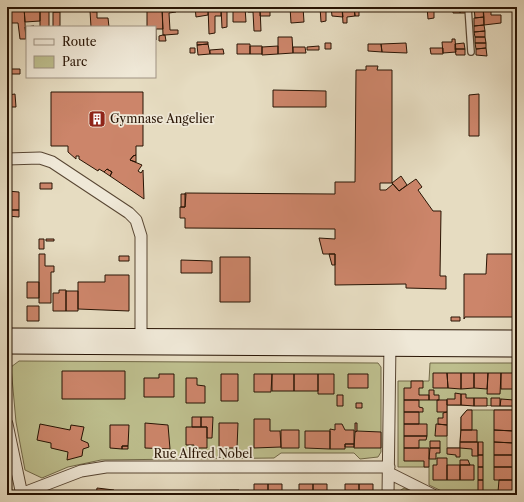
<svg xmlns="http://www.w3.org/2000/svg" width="524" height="502" viewBox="0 0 524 502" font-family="'Libre Caslon Text',serif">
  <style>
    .green { fill: #bdbe8d; stroke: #726948 }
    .building { fill: #cc856a; stroke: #281404 }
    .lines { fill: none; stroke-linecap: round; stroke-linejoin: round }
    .lane-casing { stroke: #584633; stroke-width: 8 }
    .street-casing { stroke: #584633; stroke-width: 13 }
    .secondary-casing { stroke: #281404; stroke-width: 17 }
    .lane { stroke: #efe8d7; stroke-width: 5.5 }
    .street { stroke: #efe8d7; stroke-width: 11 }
    .secondary { stroke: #efe8d7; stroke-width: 15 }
    .labels { text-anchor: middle; stroke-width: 3.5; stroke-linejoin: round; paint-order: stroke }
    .poi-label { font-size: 12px; fill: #281404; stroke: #efe8d7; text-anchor: start }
    .street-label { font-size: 12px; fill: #281404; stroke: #efe8d7 }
  </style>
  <rect width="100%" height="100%" fill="#e6dcc1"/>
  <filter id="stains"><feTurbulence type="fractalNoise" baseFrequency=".005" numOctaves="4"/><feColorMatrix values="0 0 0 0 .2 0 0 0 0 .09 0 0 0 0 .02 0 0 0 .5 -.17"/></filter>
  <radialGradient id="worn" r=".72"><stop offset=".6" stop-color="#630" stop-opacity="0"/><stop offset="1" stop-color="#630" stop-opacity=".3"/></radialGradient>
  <path class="green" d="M19,361L378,363L381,367V452L378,457L360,459L354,453H281L274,458L101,460L68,467L42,478L25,470L16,422L11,367Z
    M430,363H517V406L447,405V448H460L461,417L467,410H517V495H450L429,485V467H398V381H429Z
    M7,470L13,495H7Z
    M404,488L419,495H398V492Z"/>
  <path class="building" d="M7,7H24L26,39H20L18,23H7Z
    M24,7H40V21L25,22Z
    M40,7H49V27H40Z
    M53,7H90V10L53,12Z
    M90,7H108V10L93,12L90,11Z
    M108,7H115V9L108,10Z
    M147,7H162L163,29H156V40L155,27H147Z
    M162,7H194L175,8L176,12L169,13L170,30H178V34L165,35H163Z
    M188,7H195V10L188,11Z
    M195,7H208V15L196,17Z
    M208,7H221V16H215V33L209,34Z
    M221,7H233V9H227V27L222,28Z
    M233,7H245L246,22H233Z
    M247,7H260L261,31H254L253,12H248Z
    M260,7H276V9H270V16H260Z
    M303,7H308L309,11H303Z
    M303,7L304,22L291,23L290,7Z
    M315,7H320L321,10L315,11Z
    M320,7H326V21L321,22Z
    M331,7H342L343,17L332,16Z
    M342,7H354L355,16L347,17V23H343Z
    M354,7H359V16H355Z
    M365,7H378V8L365,9Z
    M427,7H434V18L428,19Z
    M453,7H460V13H453Z
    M460,7H466V13H460Z
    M474,7H483L484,17L475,18Z
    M483,7H491V15H501V23L484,25Z
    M90,11L97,12V18H108L109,27H91Z
    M53,12H60V26L53,27Z
    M484,17V25L474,26V18Z
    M484,25L485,31L474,32V26Z
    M34,26L27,27L26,39L25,27Z
    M485,31V37H475L474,32Z
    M163,35H165L166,41H159V36Z
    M278,37H292L293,53L278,54Z
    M475,37H485L486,43H475Z
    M452,39H455L456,52L443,53L442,42H452Z
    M197,42H208V44L197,45Z
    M325,43H331V49H325Z
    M406,43L407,53L382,52L381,44Z
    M464,43L465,49H455V44Z
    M475,43H486V48L476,49Z
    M208,44L210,54L198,55L197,45Z
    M237,44H250V54H237Z
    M368,44H381L382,52L368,51Z
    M250,46H262V54H250Z
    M278,46V54L262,55V47Z
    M319,46V50H307V47Z
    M293,47H305L306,53H293Z
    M190,48H195V53H190Z
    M430,48H443V54H431Z
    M486,48L487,56L476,55V49Z
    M223,49L224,54H210V50Z
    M455,49H465V55H456Z
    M366,66H378L377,70H392V183H380V190H386L393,184L399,191L416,179L422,187L418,190L433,211H441L440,276H446V289L406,288V284L335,285V254H323L319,238L335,239V229L185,228V218H180V207H185V193L335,194V182H355L356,70H366Z
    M7,69H20V74H7Z
    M273,90L326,91V107H273Z
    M51,92H143V146H136V155L133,156L130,160L142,165L138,171L141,173L143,170L144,199L110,176L112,172L107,169L104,172L99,169L98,171L79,159V156H76V159L68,152V146H51Z
    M15,94L16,107H9L8,95Z
    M479,94V136H469V95Z
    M7,95H8L9,107L7,108Z
    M136,155V162L130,160L133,156Z
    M107,169L112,172L110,176L104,172Z
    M401,176L407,185L399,191L392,183Z
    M40,183H52V189H40Z
    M7,191L19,192V210H7Z
    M181,194H186L185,207H181Z
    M7,210H19V217L7,216Z
    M39,239H44V249H39Z
    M46,239H54V241H46Z
    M39,254H45V266H54V272H51V303H39Z
    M329,254H335V265H332Z
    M487,254H517V317H465L464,319V274H486Z
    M119,256H129V261H119Z
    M220,257H250V302H220Z
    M181,260L212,261V273H181Z
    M105,275H129V311L78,309V282H105Z
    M27,282H39V298H27Z
    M59,290H66V311H53V293H59Z
    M66,291H78V311H66Z
    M7,296H9V311H7Z
    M27,306H39V321H27Z
    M451,317H460V321H451Z
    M62,371H125V399H62Z
    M433,373H447L448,388H433Z
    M447,373H461V389L448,388Z
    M461,373H474V388L461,389Z
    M474,373H488L487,389L474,388Z
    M488,373H501L500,394H487Z
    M501,373H514V389H501Z
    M159,374H174V397H144V378H159Z
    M221,374H238V401H221Z
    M254,374H272L271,392H254Z
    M272,374H294V391H272Z
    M294,374H318V391H294Z
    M318,374H334V394H318Z
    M348,374H368V388H348Z
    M186,378H197V385L205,386V403H186Z
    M411,381H423V388H419V395H429V400H404V388H411Z
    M429,390H434V395H439V400H429Z
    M455,393L461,394V405H447V399H455Z
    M461,394H466V398H474V406L461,405Z
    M337,395H343V406H337Z
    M474,398H487V406H474Z
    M491,398H500V406H491Z
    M501,399L514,400V406H500Z
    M404,400H419V407L423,408V412H404Z
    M437,400H447V412H437Z
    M356,403H362V408H356Z
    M467,410H472V430H461V417Z
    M494,410H514V431L494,430Z
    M404,412H419V424H404Z
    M447,412V425L438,424V418H443V413Z
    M192,417H201V427H192Z
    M201,417H213L212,438H207V427H201Z
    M254,419H270V431H280L281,447L254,448Z
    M145,423L168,425L170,449L145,448Z
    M219,423H238L237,448H219Z
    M355,423H357V431L355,432Z
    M40,424L70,430L71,425L84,427L81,440L88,443L89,447L83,449L82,456L67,460L68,452L51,448V443L37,440Z
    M335,424H342L345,430H354V444H345V449H330V429L335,430Z
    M404,424H427V436H404Z
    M436,424L447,425V436H435Z
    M110,425H129L128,446H122V449L110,448Z
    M186,427H207V448H194V445H186Z
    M281,430H299V448H281Z
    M461,430H477V442H460Z
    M494,430L514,431V443L494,442Z
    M305,431H330V449L305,448Z
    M357,431L381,432V448H354L355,432Z
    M404,436H427L426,440H419V448H404Z
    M430,441H440V448H430Z
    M460,442H478V456H472V449L460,448Z
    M478,442H483V455H478Z
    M494,442L514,443V455H494Z
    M345,444H354V447H345Z
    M122,446H128V449H122Z
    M404,448H429V467H424V461H404Z
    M430,448H440V453H436V459H429Z
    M447,448H460V457H456V455L447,454Z
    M478,455H483V467H478Z
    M494,455H514V467H494Z
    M437,458H447V480H433V465H437Z
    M460,460H468L470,465H460Z
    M447,465H460V480H447Z
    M460,465H474V480H460Z
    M478,467H483V480H478Z
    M494,467H514V480H494Z
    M478,480H483V492H478Z
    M499,480H514L513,492H498Z
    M254,484H268V495H245V493H254Z
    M268,484H282V494L291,495H268Z
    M299,484H313V495H291L299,494Z
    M313,484H327V494L336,495H313Z
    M345,484H359V495H336L345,494Z
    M359,484H373V494L381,495H359Z
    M97,488L114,490V495H96Z
    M220,490H239V495H220Z
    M471,492H478V495H471Z
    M478,492H485V495H478Z
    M493,492H513V495H493Z
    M188,494H208V495H188Z"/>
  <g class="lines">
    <g class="lane-casing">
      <path id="lane" d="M468,7L471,52"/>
    </g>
    <g class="street-casing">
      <path id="street" d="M7,159L40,158L52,162L129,213L136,220L141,236V344
        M7,424L22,495
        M389,473L433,495
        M21,494L81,471L106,467H389
        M388,495L390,342"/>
    </g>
    <g class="secondary-casing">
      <path id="secondary" d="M7,336L517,338
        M7,346L517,349"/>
    </g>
    <use href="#lane" class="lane"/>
    <use href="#street" class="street"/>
    <use href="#secondary" class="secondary"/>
  </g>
  <defs>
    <g id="building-square" transform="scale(0.9)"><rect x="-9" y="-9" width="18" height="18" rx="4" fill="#8f2418" stroke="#efe8d7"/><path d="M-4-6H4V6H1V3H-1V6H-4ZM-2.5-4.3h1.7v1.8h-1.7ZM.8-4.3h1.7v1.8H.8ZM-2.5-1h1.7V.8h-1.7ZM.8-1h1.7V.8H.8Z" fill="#fff"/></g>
  </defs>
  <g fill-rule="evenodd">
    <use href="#building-square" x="97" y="119"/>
  </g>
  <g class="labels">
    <g class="poi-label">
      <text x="110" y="123">Gymnase Angelier</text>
    </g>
    <g class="street-label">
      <text x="203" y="458">Rue Alfred Nobel</text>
    </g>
  </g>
  <rect width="524" height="502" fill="none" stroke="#e6dcc1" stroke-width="24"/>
  <rect x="8" y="8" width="508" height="486" fill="none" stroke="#281404" stroke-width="2"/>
  <rect x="12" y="12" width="500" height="478" fill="none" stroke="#281404"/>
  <rect x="26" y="26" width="130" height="52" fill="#efe8d7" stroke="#9f9383"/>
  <rect x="34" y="39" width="20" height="6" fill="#efe8d7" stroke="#9f9383"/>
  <text x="62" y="46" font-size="12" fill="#281404">Route</text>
  <rect x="34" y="56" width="20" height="12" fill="#bdbe8d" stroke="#9f9383"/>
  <text x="62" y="66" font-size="12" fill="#281404">Parc</text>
  <rect width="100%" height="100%" filter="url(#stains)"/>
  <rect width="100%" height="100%" fill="url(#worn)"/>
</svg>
